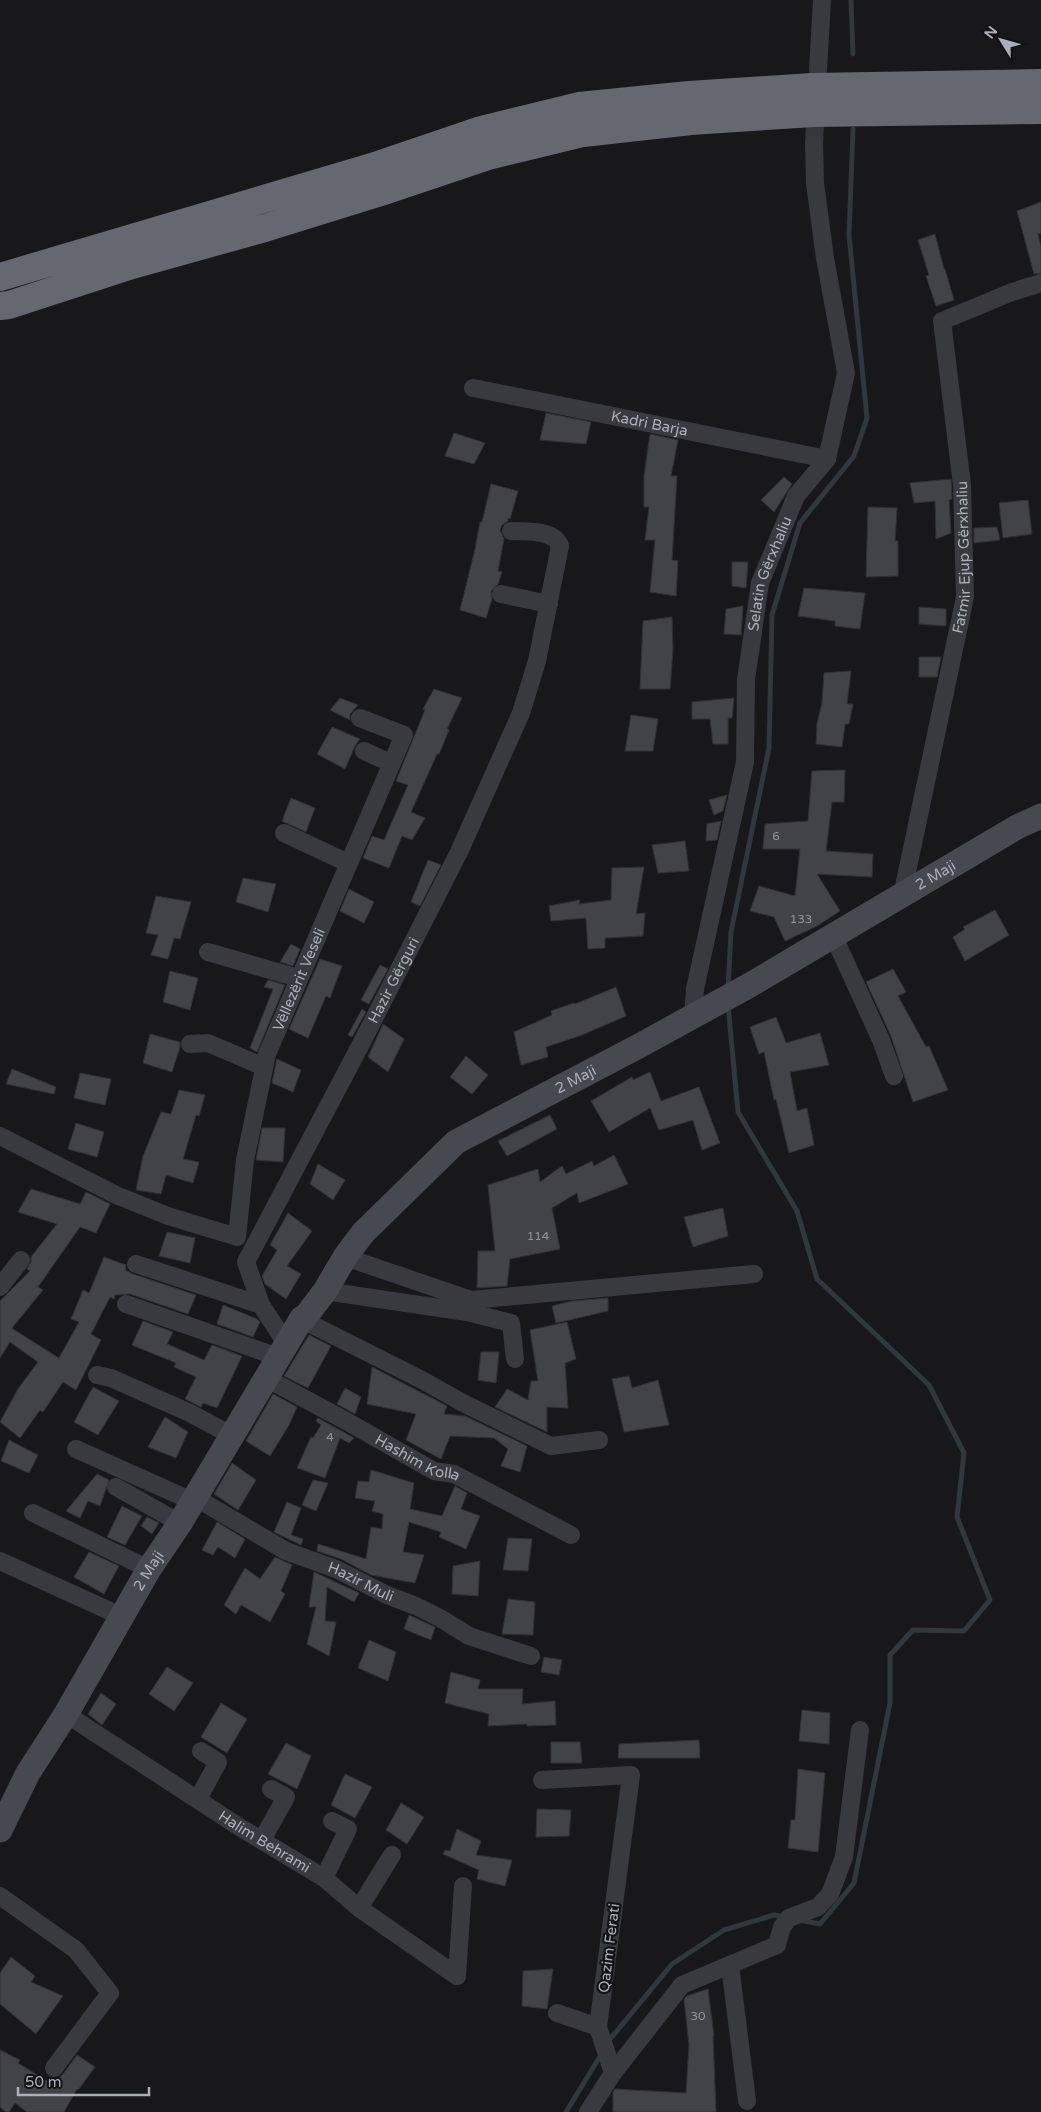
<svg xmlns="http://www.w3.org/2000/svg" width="1041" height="2112" viewBox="0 0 1041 2112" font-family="'Varela Round',sans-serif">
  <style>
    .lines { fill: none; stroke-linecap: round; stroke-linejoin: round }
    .stream { stroke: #2d383f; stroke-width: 5 }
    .building { fill: #424347; stroke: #323236 }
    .street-tunnel { stroke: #35363a; stroke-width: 18; stroke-dasharray: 18 9; stroke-linecap: butt }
    .street { stroke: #393a40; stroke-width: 18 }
    .secondary { stroke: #474950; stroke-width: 25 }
    .highway { stroke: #656871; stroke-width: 28 }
    .labels { text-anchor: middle; stroke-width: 4.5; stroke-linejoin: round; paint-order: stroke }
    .number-label { font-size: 12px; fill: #90959d }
    .street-label { font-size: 15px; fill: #aab0ba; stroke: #131315 }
  </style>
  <rect width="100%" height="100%" fill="#18181a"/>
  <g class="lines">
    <path class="stream" d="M851,0L853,54
      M728,989L731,932L769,748L772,615L800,523L854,456L867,418L849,235L853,129
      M728,1005L738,1112L797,1211L817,1279L929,1385L964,1453L957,1517L990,1600L964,1631L913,1630L890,1655V1703L854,1883L820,1924L799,1920
      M607,2043L672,1964L724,1930L774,1915L786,1917
      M566,2112L602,2053"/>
  </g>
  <path class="building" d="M1041,202V233L1038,234L1041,246V273L1034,274L1017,211Z
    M935,234L944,269H945L954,300L936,306L926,276L929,275L918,240Z
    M546,413L591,422L586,444L540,440Z
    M454,433L485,443L474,464L445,456Z
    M650,434L678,440L671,476H677L672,560L678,561L676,596L650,592L655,540H645L649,507H644V476Z
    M784,477L792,484L774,512L761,500Z
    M951,479L952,499L949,500L951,533L936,539L935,501L914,503L910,483Z
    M491,484L518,491L510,519L508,518V521L502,525L500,530L504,539L498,571L502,572L498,584L491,591L492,599L486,618L460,610L475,549L480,522H482Z
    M1028,500L1032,534L1003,538L999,503Z
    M868,507L897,508L895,541H898V576L866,577Z
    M997,527L1000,540L974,543V528Z
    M732,562H748L746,588L732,586Z
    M804,588L865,593L860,629L835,626V621L798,616Z
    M743,606L741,635L724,634L726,609Z
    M919,607L946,609V626L919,624Z
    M672,617L673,649L670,689H640L643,621Z
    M919,657H941L937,677H919Z
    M851,671L847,704H853L849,724H845L842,747L816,744L817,724L822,703L824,673Z
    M434,689L462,698L447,729L449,730L439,754H437L411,812L425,818L412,840L402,836L389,868L363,858L372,836L384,840L408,785L396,781L425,710L423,709Z
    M340,698L358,705L350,714V720L330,710Z
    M734,698L732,718H728V744H713L710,719H692V702Z
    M631,715L658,719L653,751H625Z
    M332,727L360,739L355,746L345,769L317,754Z
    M845,770L844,802H832L826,851L873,854L872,877L817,874L840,911L817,926L785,941L774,917L750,911L759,886L795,896L800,849H763L765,824L808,821L812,771Z
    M727,795L723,811L714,815L709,800Z
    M291,798L315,808L306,832L282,821Z
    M721,821L717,840L706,841L707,824Z
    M685,841L689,871L658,873L652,845Z
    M428,860L441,865L420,906L411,902Z
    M644,867L636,914L645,913L643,936L605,938V948L588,949L586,918L551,921L549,906L580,900L579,904L611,900L612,868Z
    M243,878L276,884L268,912L236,902Z
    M349,889L374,902L364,923L340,911Z
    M156,896L191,902L180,939L174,938L168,959L151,955L158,935L146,933Z
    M995,910L1009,935L965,961L953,937L965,929L963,927Z
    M291,944L300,949L293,966L280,962Z
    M320,959L342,966L330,998L326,996L308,1038L289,1029Z
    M380,965L388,969L369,1004L361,1000Z
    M893,969L906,992L898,996L926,1047L929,1046L948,1090L913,1102L891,1036L866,982Z
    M170,971L198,978L190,1010L163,1002Z
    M268,980L285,985L257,1052L250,1048L273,989L264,987Z
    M616,987L626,1016L582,1035L546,1047L548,1057L521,1065L514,1032L552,1015L551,1011L574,1003L575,1004Z
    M362,1009L366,1012L352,1037L348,1035Z
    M776,1017L786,1043L820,1033L829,1065L790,1072L797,1111L807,1108L814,1145L789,1153L776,1099L774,1100L764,1052L759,1054L750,1027Z
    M383,1024L404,1039L388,1072L368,1057Z
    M150,1034L180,1042V1047L172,1072L143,1063Z
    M466,1056L488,1075L472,1094L450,1077Z
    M277,1059L301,1070L293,1092L272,1083Z
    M12,1069L56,1087L54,1094L6,1084Z
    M650,1072L661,1101L699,1087L720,1143L702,1150L693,1120L659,1130L650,1108L609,1132L591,1101L632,1077L633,1080Z
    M80,1073L111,1079L105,1105L74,1098Z
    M179,1090L205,1095L199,1116L196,1115L183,1159L199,1162L193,1183L166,1175L161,1194L136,1190L143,1156L161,1112L171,1114Z
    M550,1115L557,1129L507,1156L498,1141Z
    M76,1123L104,1132L97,1157L68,1149Z
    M262,1128H285L283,1162L256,1160Z
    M614,1155L628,1184L579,1203L577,1193L552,1208L560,1249L510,1259L507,1286L477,1288L478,1251H495L488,1185L538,1169L540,1182L562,1166L566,1174L592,1161L594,1166Z
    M318,1164L345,1180L333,1200L310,1184Z
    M31,1189L80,1204L86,1192L110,1204L96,1233L80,1227L38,1287L43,1290L12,1328L16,1331L59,1358L79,1322L71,1319L83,1290L89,1293L104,1257L126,1265L125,1270L133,1274L196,1295L188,1314L130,1294L115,1295L114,1299L110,1297L91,1334L101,1340L76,1390L63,1382L43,1412L40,1410L20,1438L0,1422L18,1389L38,1362L10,1342L0,1358V1301L30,1271L27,1269L31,1262V1257L57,1224L18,1212Z
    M723,1208L728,1236L693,1247L684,1217Z
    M288,1213L312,1231L287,1266L301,1274L286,1299L265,1284L262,1276L277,1250L270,1245Z
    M167,1232L195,1238L190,1263L159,1256Z
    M608,1298V1311L556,1323L552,1306L572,1301Z
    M223,1305L257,1319L260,1322L253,1337L217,1324Z
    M143,1321L173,1332L167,1344L204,1360L212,1345L242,1356L217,1408L203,1403L201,1407L185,1399L196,1377L174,1367L176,1363L132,1345Z
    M567,1322L576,1359L565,1363L568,1408L547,1407V1432L495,1407L507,1389L528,1400L531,1381H538L530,1330Z
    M309,1335L331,1346L308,1388L284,1376Z
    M481,1352H499L496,1383L478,1380Z
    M372,1367L447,1406L444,1414L465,1416L527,1446L520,1472L501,1466L508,1449L494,1438L450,1436L441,1459L406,1440L416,1414L367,1404Z
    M629,1376L632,1388L658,1380L669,1425L624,1432L612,1379Z
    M93,1387L119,1401L98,1435L74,1422Z
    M345,1388L361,1397L355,1414L337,1404Z
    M273,1394L297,1407L289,1425L270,1456L246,1441Z
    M165,1417L188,1432L176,1458L148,1447Z
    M318,1418L354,1438L349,1443L340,1438L325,1478L297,1468L311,1437L313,1438L321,1425L316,1421Z
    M9,1440L38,1455L29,1473L1,1461Z
    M232,1463L256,1480L238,1510L214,1494Z
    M371,1470L414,1483L410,1509L442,1516L455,1486L467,1493L461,1509L480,1516L466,1549L439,1537L441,1532L409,1522L403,1552L424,1555L415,1583L371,1575L341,1559L317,1551L318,1544L366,1559L371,1527L382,1529L383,1514L372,1511L375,1501L355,1498L358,1481L369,1482Z
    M97,1474L109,1480L100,1506L88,1501L80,1518L66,1511Z
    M313,1480L328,1483L316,1511L302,1505Z
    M287,1502L301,1508L291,1535L303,1539L301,1545L274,1532Z
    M122,1506L142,1516L125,1545L107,1537Z
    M147,1517L159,1523L152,1534L141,1526Z
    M217,1522L245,1539L235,1558L218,1547L213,1555L202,1550Z
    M508,1538L532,1539L528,1571L503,1570Z
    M89,1552L119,1566L104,1594L74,1577Z
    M275,1557L292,1565L281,1591L285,1594L270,1622L241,1605L236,1614L224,1605L245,1568L260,1579Z
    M480,1561L478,1596L452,1594L453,1566Z
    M314,1572L359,1593L354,1602L327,1587L325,1621L336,1622L329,1656L307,1644L316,1607H309Z
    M508,1599L535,1602L533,1635L502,1634Z
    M409,1615L435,1627L431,1640L404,1629Z
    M369,1640L396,1652L388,1681L358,1668Z
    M544,1657L562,1660L559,1675L541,1672Z
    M167,1667L193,1683L174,1711L149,1694Z
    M451,1672L480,1680L478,1689H523L522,1704L555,1701L556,1725L527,1726V1724L488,1726L489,1714L445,1703Z
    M101,1693L116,1704L102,1725L88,1714Z
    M221,1703L247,1719L227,1753L201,1737Z
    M802,1710L830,1713L829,1744L799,1741Z
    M699,1740L700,1758H618L619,1744Z
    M551,1742H580L582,1763H551Z
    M286,1743L311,1756L297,1789L268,1774Z
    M798,1769L825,1773L818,1852L788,1848L791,1820H795Z
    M345,1774L372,1787L355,1818L331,1805Z
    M401,1803L424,1817L407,1844L386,1830Z
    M537,1809L571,1810L569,1836L536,1837Z
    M457,1829L481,1841L476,1855L512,1860L505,1886L477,1879L479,1870L443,1854L445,1850L450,1851Z
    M11,1957L35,1976L31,1982L63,1996L36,2034L0,2004V1973Z
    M553,1969L547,2009L522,2006L523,1971Z
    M708,1989L714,2036H713L716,2112H613V2092L615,2089L686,2093L689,2045L684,1999L687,1996Z
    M0,2050L20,2060L18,2063L52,2084L63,2074L77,2055L95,2067L78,2090L77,2089L64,2112H27L15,2103L9,2112H6L0,2107Z"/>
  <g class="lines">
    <path class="street-tunnel" d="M814,144L816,105"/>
    <g class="street">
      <path d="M818,70L822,0"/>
      <path id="s1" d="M473,388L827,459"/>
      <path d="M501,594L549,604"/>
      <path d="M364,751L391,763"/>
      <path d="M284,833L348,863"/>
      <path id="s2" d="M902,896L965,597L962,485L942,321L1012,292L1041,283"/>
      <path d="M834,937L881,1040L894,1076"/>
      <path d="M208,952L298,978"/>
      <path id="s3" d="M693,1016L695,989L745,762L746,680L760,583L796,496L827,459L846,373L825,258L815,183L814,144"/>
      <path d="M190,1044L208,1043L264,1067"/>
      <path id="s4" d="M0,1136L116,1195L168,1216L237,1237L245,1160L267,1054L404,735L360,718"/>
      <path d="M345,1257L471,1300L754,1274"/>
      <path d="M136,1264L261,1305"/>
      <path d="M0,1287L21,1260"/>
      <path d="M325,1291L467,1312L511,1323L515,1359"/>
      <path d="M126,1304L278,1357"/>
      <path d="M303,1320L422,1380L463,1403L551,1446L599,1440"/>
      <path id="s5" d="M286,1343L261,1305L246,1262L360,1046L459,852L521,713L537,661L560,546C554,529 527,532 511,531"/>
      <path d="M97,1375L111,1378L190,1413L231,1435"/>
      <path id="s6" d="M266,1378L348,1422L434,1471L454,1474L571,1535"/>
      <path d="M76,1449L192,1501"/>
      <path d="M116,1487L180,1523"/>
      <path id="s7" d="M193,1496L286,1551L336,1569L387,1595L416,1606L440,1618L469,1636L531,1656"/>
      <path d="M33,1513L149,1569"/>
      <path d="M0,1561L123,1617"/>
      <path id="s8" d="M66,1714L241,1828L324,1878L359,1908L457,1976"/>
      <path d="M542,1780L631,1775L598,2027L613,2073L588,2112"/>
      <path d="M198,1799L218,1762L201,1751"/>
      <path d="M262,1840L286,1797L271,1789"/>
      <path d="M324,1878L348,1829L332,1821"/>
      <path d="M0,1896L76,1950L110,1993L54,2068"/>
      <path d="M359,1908L392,1855"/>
      <path d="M730,1965L747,2101"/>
      <path d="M457,1976L463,1886"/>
      <path d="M557,2013L598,2027"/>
      <path d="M613,2073L682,1985L777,1945L782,1927L789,1918L818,1907L830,1894L844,1857L860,1730"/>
    </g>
    <path class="secondary" id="s9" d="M0,1830L28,1773L66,1714L149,1569L180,1523L302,1318L303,1320L325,1291L345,1257L363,1233L456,1142L639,1046L750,985L1017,827L1041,816"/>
    <path class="highway" d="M0,277L372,167L481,130L579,106L689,95L812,87L1041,83
      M0,306L9,305L132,265L265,228L381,192L488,156L583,133L691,121L813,113L1041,110"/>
  </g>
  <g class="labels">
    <g class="number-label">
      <text x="776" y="840">6</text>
      <text x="801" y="923">133</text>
      <text x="538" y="1240">114</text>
      <text x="330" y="1441">4</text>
      <text x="698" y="2020">30</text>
    </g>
    <g class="street-label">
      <text dy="5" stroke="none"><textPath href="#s1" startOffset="180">Kadri Barja</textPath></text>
      <text dy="5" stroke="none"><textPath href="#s2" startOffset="345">Fatmir Ejup Gërxhaliu</textPath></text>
      <text dy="5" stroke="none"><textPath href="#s3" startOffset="451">Selatin Gërxhaliu</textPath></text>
      <text dy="5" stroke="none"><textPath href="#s9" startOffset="1382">2 Maji</textPath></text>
      <text dy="5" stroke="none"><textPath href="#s4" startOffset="525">Vëllezërit Veseli</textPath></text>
      <text dy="5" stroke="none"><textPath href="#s5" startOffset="409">Hazir Gërguri</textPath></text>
      <text dy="5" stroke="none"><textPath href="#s9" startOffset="968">2 Maji</textPath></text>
      <text dy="5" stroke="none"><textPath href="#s6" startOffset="172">Hashim Kolla</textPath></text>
      <text dy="5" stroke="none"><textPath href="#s9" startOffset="299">2 Maji</textPath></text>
      <text dy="5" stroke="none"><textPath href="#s7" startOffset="189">Hazir Muli</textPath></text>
      <text dy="5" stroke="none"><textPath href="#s8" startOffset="236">Halim Behrami</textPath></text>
      <text transform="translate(609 1948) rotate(-83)" y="5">Qazim Ferati</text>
    </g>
  </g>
  <g transform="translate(1001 40) rotate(307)" stroke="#131315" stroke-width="4" paint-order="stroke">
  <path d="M0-4L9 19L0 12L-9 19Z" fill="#aab0ba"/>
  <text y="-8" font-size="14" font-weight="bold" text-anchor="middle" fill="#aab0ba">N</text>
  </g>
  <path d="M18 2087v8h131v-8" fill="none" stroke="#aab0ba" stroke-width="2.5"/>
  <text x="25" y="2087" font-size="15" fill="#aab0ba" stroke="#131315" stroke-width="4" paint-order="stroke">50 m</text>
</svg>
